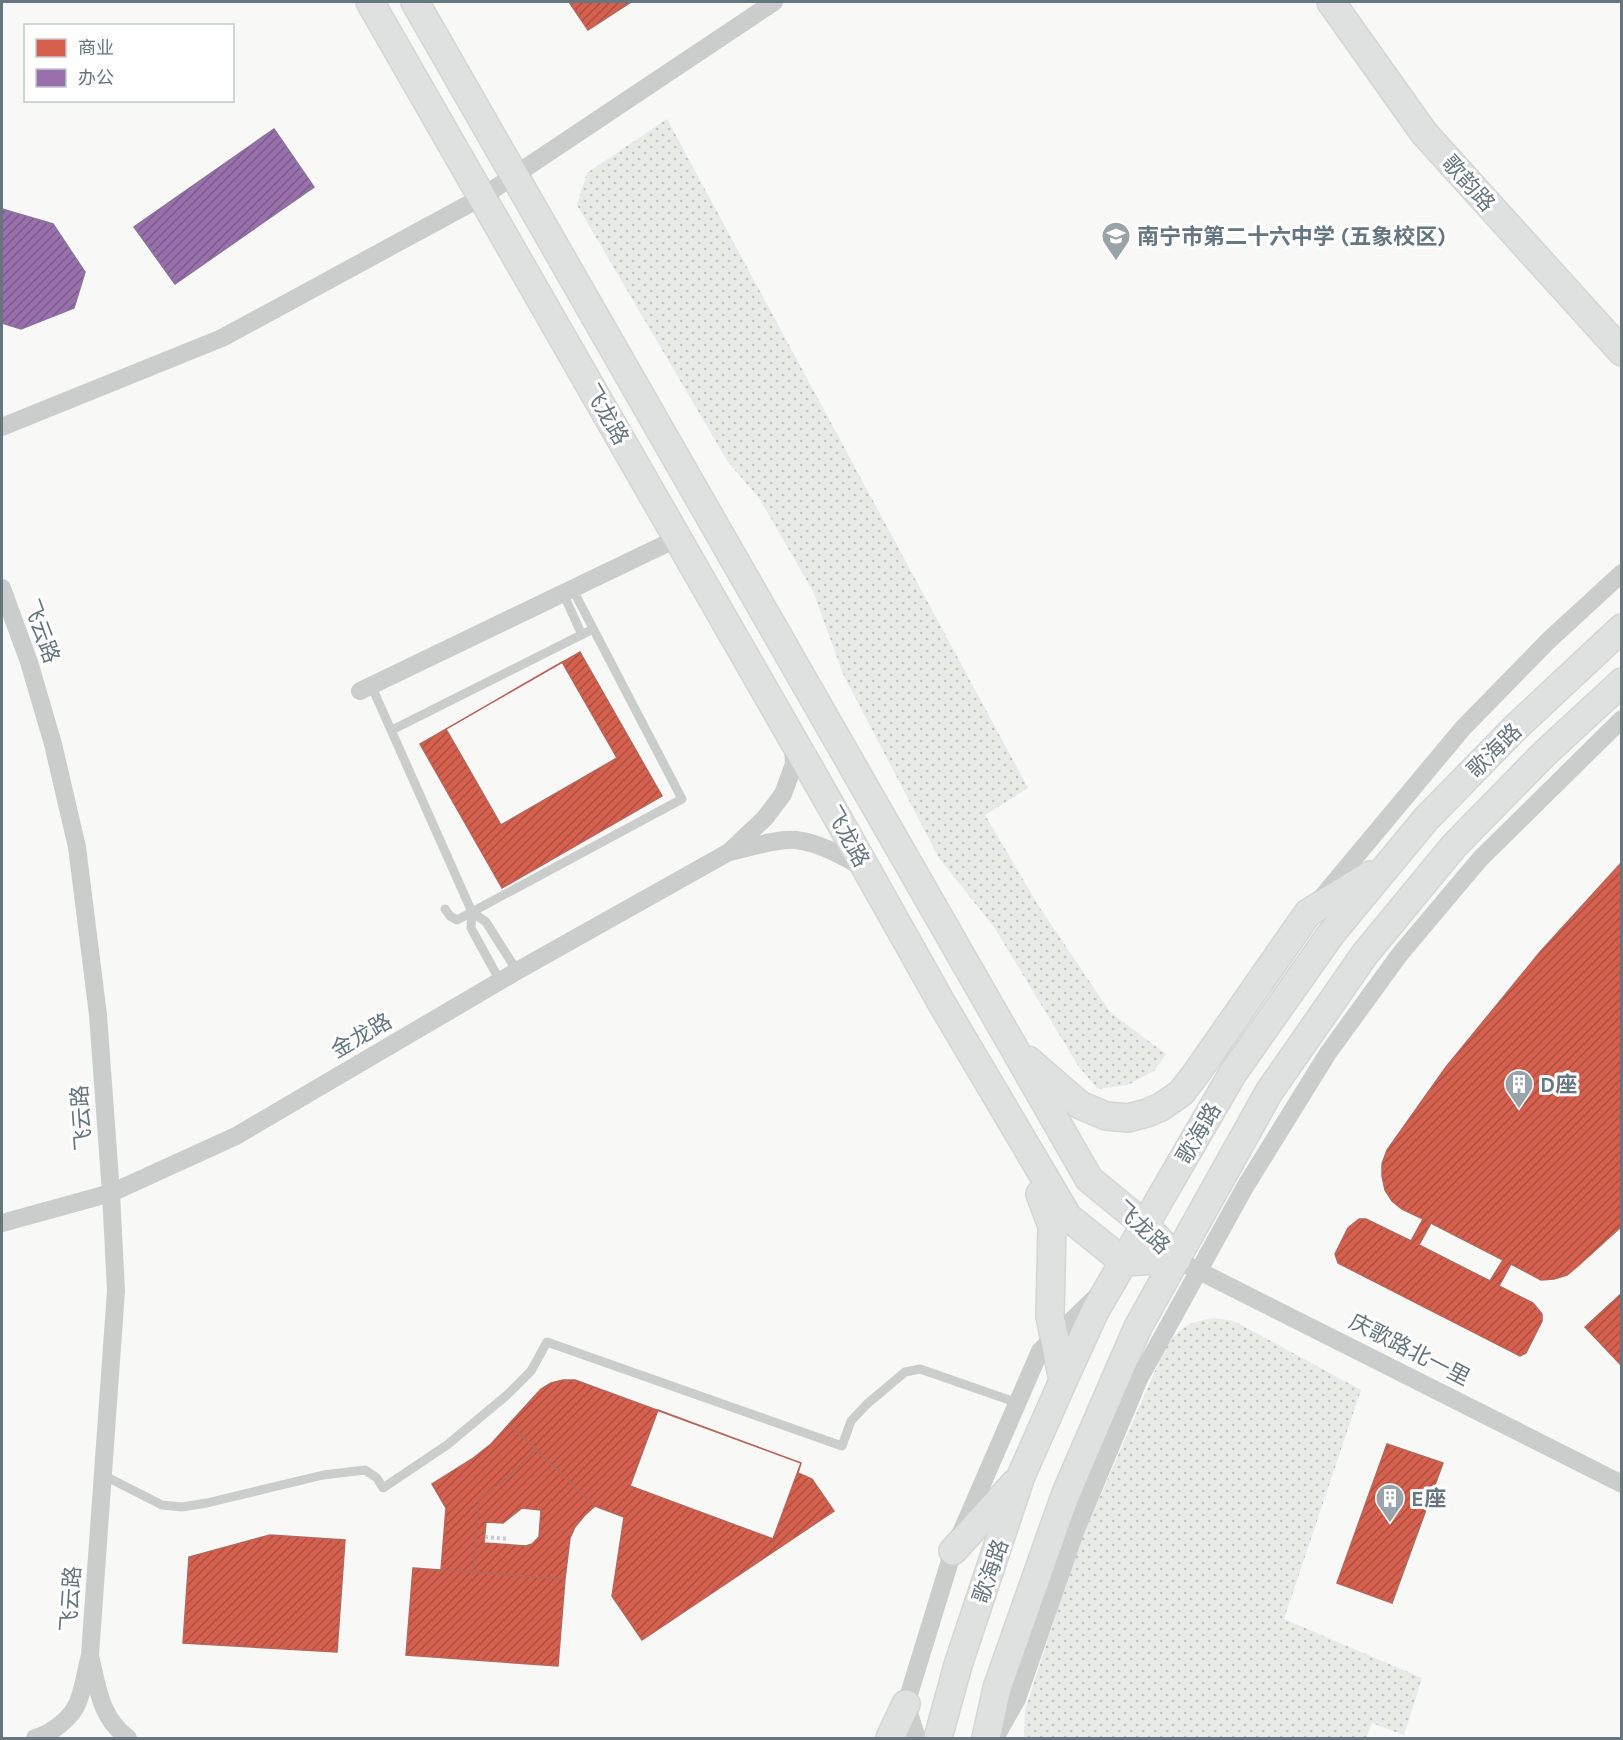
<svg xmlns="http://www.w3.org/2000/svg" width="1623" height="1740" viewBox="0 0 1623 1740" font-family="Karla,'Noto Sans SC',sans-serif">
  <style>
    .park { fill: url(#park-dots) }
    .shops { fill: url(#shops-hatch); stroke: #b4675c; stroke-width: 1.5; fill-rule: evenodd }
    .offices { fill: url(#offices-hatch); stroke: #89729e; stroke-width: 1.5 }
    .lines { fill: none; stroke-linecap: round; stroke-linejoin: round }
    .secondary-casing { stroke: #d4d5d5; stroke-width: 30 }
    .path { stroke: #c8cacb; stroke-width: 4; stroke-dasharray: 3 3; stroke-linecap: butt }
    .lane { stroke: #cbcccc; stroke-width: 9 }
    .street { stroke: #cbcccc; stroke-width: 18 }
    .secondary { stroke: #dfe0e0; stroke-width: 27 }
    .labels { text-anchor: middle; stroke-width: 6; stroke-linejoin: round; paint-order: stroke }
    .street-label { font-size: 22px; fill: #657680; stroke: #fff }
    .poi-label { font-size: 22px; font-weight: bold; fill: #657680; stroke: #fff; text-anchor: start }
  </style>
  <defs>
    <pattern id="park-dots" width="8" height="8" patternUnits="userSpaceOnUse" patternTransform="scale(1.5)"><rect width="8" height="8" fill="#e7eae5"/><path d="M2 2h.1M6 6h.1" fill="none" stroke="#bfc2bf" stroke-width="1.8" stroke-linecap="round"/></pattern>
    <pattern id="shops-hatch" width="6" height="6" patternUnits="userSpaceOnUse" patternTransform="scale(1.5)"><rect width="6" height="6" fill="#d6604d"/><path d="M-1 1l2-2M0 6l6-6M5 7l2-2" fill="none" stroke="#a85143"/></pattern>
    <pattern id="offices-hatch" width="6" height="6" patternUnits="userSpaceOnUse" patternTransform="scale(1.5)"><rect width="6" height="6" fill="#9970ab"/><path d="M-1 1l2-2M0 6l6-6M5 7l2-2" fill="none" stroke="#7a5d8a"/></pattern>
  </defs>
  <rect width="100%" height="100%" fill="#f8f8f7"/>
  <path class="park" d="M667,119L1028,788L985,815L1038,905L1110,1012L1166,1054L1154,1071L1128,1085L1098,1089L1079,1067L994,927L939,858L843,674L813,591L759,498L728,462L577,205L587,173Z
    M1214,1318L1234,1321L1361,1390L1284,1619L1422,1678L1404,1735L1372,1723L1366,1738H1024L1025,1710L1078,1547L1166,1346C1182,1327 1188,1322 1214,1318Z"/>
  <path class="shops" d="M569,2H631L588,30Z
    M580,652L662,796L502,888L420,744Z
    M562,662L617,758L501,825L446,729Z
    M1622,862V1226L1578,1266L1567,1275L1554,1279L1541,1280L1511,1264L1499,1286L1533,1303L1542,1314V1321L1526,1353L1520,1356L1338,1263L1335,1254L1348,1228L1359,1219H1366L1411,1241L1423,1219L1402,1209L1392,1201L1385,1190L1382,1176V1164L1387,1150L1446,1067L1540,952ZM1431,1223L1503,1260L1490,1281L1419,1245Z
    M1622,1293V1366L1585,1327Z
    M563,1380H575L801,1463L798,1473L812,1479L834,1511L642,1640L612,1596L624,1517L595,1506L509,1424L541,1389L551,1383Z
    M658,1410L801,1463L773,1539L630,1486Z
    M509,1424L536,1449L517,1469L479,1500L473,1572L441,1570L446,1508L432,1484L472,1459L491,1444Z
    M1387,1444L1443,1463L1392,1603L1337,1583Z
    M536,1449L595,1506L585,1515L575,1527L570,1538L565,1579L473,1572L479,1500L517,1469ZM522,1508L541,1510L539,1537L532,1544L526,1546L484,1543L486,1522L503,1523Z
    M270,1535L345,1540L337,1652L183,1643L189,1557Z
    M413,1568L565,1579L558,1666L406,1655Z"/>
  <path class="offices" d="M274,129L314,187L175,284L134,227Z
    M2,209L53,224L85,272L74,308L21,329L2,323Z"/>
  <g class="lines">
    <g class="secondary-casing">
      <path id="secondary" d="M370,2L827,799L941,1002L1068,1217L1124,1262L1177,1259
        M415,2L1089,1179L1145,1225L1177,1259
        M1331,2L1424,133L1622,352
        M1028,1060L1080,1105L1106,1116L1128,1118L1147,1113L1161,1107L1181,1093L1195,1075L1308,913L1370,875
        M1040,1194L1052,1226L1050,1316L1063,1381
        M953,1551L1014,1484
        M890,1738L906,1704
        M938,1738L958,1665L1021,1476L1063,1381L1095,1311L1233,1073L1331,934L1426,819L1515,728L1622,628
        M986,1738L997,1688L1066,1493L1138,1327L1269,1092L1365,954L1454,846L1544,754L1622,682"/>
    </g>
    <path class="path" d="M485,1537L509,1539"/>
    <path class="lane" d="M563,593L582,635
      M371,685L472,912L471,928L500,981
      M392,730L593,629
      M445,909L450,916L457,920L682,799L572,588
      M472,912L486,922L517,971
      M103,1475L162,1505L182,1507L207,1503L323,1475L365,1470L377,1478L383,1488L447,1445L507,1395L531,1371L547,1342L842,1446L851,1421L867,1404L905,1372L920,1369L1018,1403"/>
    <path class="street" d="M2,427L222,338L482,197L774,2
      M2,588L29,662L53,744L77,847L98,1015L111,1193L116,1291L90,1655C86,1670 84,1687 78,1702C72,1718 51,1734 35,1738
      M360,691L678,538
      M730,852C748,848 779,838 796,840C821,843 844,857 866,869
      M1322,897L1463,728L1548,641L1622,573
      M2,1223L111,1193L236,1136L517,971L729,852L765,818L783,794L794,764L793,743
      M1189,1266L1622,1484
      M91,1660C98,1690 101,1718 128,1738
      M917,1738L906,1704L953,1551L1040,1351L1095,1298
      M995,1738L1017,1699L1075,1532L1139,1379L1245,1187L1328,1053L1400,954L1480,859L1622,719"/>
    <use href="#secondary" class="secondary"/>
  </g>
  <defs>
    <g id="school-pin" transform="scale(1.5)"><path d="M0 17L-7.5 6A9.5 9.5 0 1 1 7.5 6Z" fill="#98a4aa" stroke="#fff"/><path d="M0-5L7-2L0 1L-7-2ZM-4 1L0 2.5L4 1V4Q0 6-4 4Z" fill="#fff"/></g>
    <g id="building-pin" transform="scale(1.5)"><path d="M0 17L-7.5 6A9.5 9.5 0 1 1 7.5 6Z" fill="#98a4aa" stroke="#fff"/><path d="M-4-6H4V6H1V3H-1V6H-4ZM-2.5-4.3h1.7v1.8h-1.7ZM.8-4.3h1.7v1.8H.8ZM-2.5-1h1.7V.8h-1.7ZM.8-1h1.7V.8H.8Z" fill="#fff"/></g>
  </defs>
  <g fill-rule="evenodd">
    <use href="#school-pin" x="1116" y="236"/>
    <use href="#building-pin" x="1519" y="1084"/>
    <use href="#building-pin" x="1390" y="1498"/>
  </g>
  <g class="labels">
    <g class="street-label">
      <text transform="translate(1469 183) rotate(48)" y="8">歌韵路</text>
      <text transform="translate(607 414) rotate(60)" y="8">飞龙路</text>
      <text transform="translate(42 631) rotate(70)" y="8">飞云路</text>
      <text transform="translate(1494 750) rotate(-45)" y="8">歌海路</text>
      <text transform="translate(848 836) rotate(61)" y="8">飞龙路</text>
      <text transform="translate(361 1035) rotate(-30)" y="8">金龙路</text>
      <text transform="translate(81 1118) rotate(-94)" y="8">飞云路</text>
      <text transform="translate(1198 1133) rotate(-60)" y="8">歌海路</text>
      <text transform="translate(1143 1227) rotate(43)" y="8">飞龙路</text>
      <text transform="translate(1410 1349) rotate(27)" y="8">庆歌路北一里</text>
      <text transform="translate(990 1571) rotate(-71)" y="8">歌海路</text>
      <text transform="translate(70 1599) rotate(-86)" y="8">飞云路</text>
    </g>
    <g class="poi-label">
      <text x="1137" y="244">南宁市第二十六中学 (五象校区)</text>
      <text x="1540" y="1092">D座</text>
      <text x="1411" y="1506">E座</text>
    </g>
  </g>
  <rect width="1623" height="1740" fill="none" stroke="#657680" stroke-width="6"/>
  <rect x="24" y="24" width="210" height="78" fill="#ffffff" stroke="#c1c8cc" stroke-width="1.5"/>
  <rect x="36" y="39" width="30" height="18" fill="#d6604d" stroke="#c1c8cc" stroke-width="1.5"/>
  <text x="78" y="54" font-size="18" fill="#657680">商业</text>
  <rect x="36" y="69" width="30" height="18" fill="#9970ab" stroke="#c1c8cc" stroke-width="1.5"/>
  <text x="78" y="84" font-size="18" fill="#657680">办公</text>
</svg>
